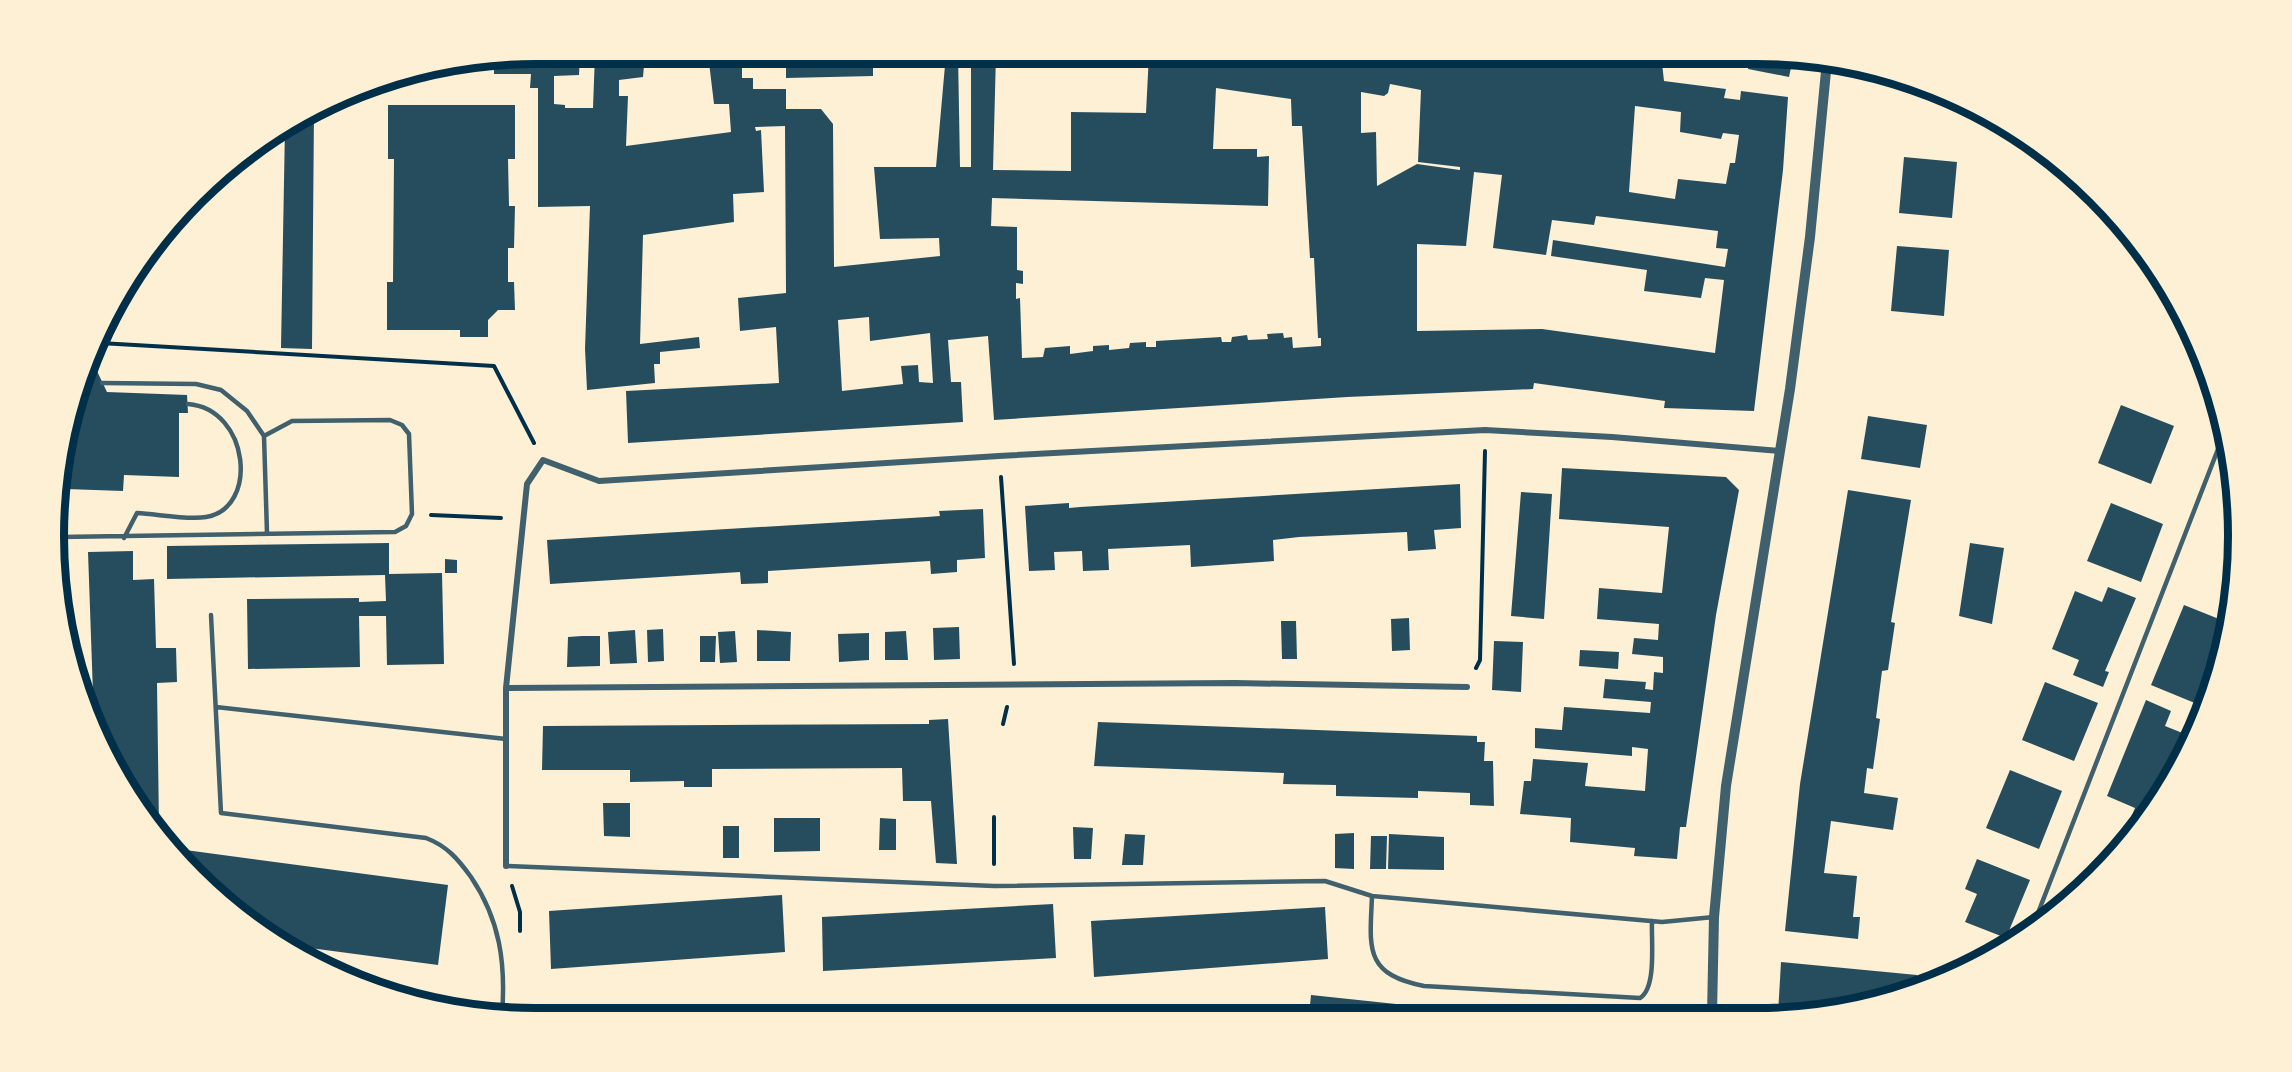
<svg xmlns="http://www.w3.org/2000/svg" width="2292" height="1072" viewBox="0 0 2292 1072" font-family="Helvetica,sans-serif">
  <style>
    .building { fill: #264d5e; fill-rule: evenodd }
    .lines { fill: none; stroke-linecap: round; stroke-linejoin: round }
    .path { stroke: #003049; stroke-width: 4 }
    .service { stroke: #3f606c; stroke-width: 4.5 }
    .minor { stroke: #3f606c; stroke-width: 6 }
    .tertiary { stroke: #3f606c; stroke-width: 10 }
    .rim { fill: none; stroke: #003049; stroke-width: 8 }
  </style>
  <rect width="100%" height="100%" fill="#fdf0d5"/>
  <path class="building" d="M536,54H580L579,75L554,76V104L565,105V108H593L595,54H645L643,77L619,80V96H628L626,146L731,132L729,104H714L708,54H761V57L742,58V78H753V89H786V109H821L833,124L834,267L940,256L939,238L880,239L874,167H936L946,54H958L960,167H971V54H996L993,170L1071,171V112L1146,113L1149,54H1661L1664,81L1726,89L1724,98L1740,100L1741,91L1788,97L1783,170L1754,411L1664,408L1665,401L1534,383L1533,389L1347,397L994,420L988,336L948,340L951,382H961L963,422L628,443L626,391L779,383L776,327L740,331L738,298L786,293L785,126L755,127L756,131L761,130L764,192L733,194L734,222L643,235L640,344L699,337L700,348L660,352V364H654L655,383L587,390L585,349L590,206L538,207V88H530L531,74H494V61ZM1390,84L1421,90L1418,162L1460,167V170L1417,164L1377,186L1376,132L1361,133V92L1384,96L1388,93ZM1216,88L1291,99L1292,126H1302L1310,258H1314L1318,338H1321V346L1293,348L1292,337L1284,338L1283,333L1267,334L1268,339L1248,340L1247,335L1232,337L1231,342H1222L1221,337L1156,341V347H1146V342L1130,343L1129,348L1109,350V345L1093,346V351L1070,354V346L1045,348L1043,357L1022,358L1020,298L1016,299V283L1023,284V271L1017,270V227L991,226L992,198L1268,206L1269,156L1257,157V149H1213ZM1635,106L1681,112L1680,132L1721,139L1723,133L1739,135L1735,163H1730L1726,184L1678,179L1675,199L1629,192ZM1474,172L1502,175L1493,248L1546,255L1552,220L1594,225L1596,216L1718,231L1716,248L1728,249L1725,267L1553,240L1551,256L1647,270L1644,291L1701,298L1705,278L1724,280L1715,353L1542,329L1417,331V244L1466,246ZM869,317L870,341L930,333L933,383L919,382L918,365L901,366L903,384L842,391L838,320Z
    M786,54H888V59L873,60V76L786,78Z
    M1751,54L1793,58L1789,77L1748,69Z
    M388,105H515V159H508L509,206H515L514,248H508V282H514L515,310H498L488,320V337H460V330H387V282H393L394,159H388Z
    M314,110L312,349L281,348L285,126Z
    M1904,157L1957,162L1952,218L1899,213Z
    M1897,246L1949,250L1944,316L1891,311Z
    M96,369L107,392L187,395L188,413H179V477L124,475L123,491L66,489V473H62L63,442L88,376Z
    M2121,405L2174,426L2151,484L2098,463Z
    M1868,416L1927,425L1920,468L1861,459Z
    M1562,468L1726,477L1739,490L1716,615L1686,827H1680L1677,859L1634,856L1635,848L1570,842L1571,818L1520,814L1524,781H1531L1533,759L1588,763L1585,786L1645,791L1648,749L1632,747V756L1535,748V728L1562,730L1564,707L1650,713L1651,702L1603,698L1605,679L1646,682L1645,689L1653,690L1654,672L1663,673V657L1632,654L1634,638L1658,640L1659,624L1597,619L1599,588L1662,593L1669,527L1559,519Z
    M1460,484L1461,528L1434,530L1436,549L1408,551L1407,532L1299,537L1273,540L1274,561L1191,567L1190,545L1108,549L1109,570L1083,571L1082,551L1054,552L1055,570L1029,571L1025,506L1069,503V508L1080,507Z
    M1848,490L1911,500L1891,622L1895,623L1888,670L1882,671L1876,718L1880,719L1873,769L1867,768L1864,793L1898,798L1893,830L1831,821L1824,873L1857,876L1853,917H1860L1858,939L1785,931L1800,784Z
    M1521,492L1552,494L1544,619L1511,616Z
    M2111,503L2163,524L2141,582L2087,561Z
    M983,509L985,558L957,560V572L931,574L930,561L768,571V583L741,584L740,572L550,584L547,540L927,517L940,516L939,511Z
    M389,543V574L442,573L444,664L387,665L386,616H359L360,667L248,669L247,599L359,598V602L386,601L385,575L167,579V546Z
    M1970,543L2004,548L1992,624L1959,616Z
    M133,551V580L154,579L156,648H176L177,682L157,683L159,826L118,777L94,722L88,552Z
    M445,559L457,560V573H445Z
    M2108,587L2136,598L2105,671L2109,672L2103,687L2073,675L2079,660L2052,649L2075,591L2102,602Z
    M2184,605L2229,623L2219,663L2202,706L2151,685Z
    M1409,618L1410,650L1392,651L1391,619Z
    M1281,621H1296L1297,659H1282Z
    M959,627L960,659L934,660L933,628Z
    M663,629L664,661L648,662L647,630Z
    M635,630L637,663L610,664L608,632Z
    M757,630L791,632L790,661H757Z
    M735,631L737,662L720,663L718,632Z
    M906,631L908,660H885V632Z
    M869,633V660L839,662L838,634Z
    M582,636H600V666L567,667L568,637Z
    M700,636H716L715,662H700Z
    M1494,641L1523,642L1521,692L1492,690Z
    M1580,650L1619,652L1618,669L1579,666Z
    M2045,682L2098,703L2074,761L2022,740Z
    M2146,700L2171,711L2165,726L2190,736L2140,827L2129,822L2135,808L2107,796Z
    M948,719L957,864L936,863L931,801H903L902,768L712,769V787H684V781L630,782V770H542L543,726L929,724V720Z
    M1098,722L1477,736V742H1485L1484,761H1493L1494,806L1470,805V793L1418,791V798L1336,796V785L1283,784L1284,773L1094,766Z
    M2010,770L2062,791L2039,849L1986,828Z
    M603,803H630V837L604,836Z
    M774,818H820V851L774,852Z
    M880,818L896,819V850H879Z
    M723,826H739V858H723Z
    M1073,827L1093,828L1091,859H1074Z
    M1354,833V869L1335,868V834Z
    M1125,834L1145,835L1143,865H1122Z
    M1389,834L1444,837V870L1388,869Z
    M1371,836H1387L1386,869H1370Z
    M178,849L448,885L438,965L295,946L218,899Z
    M1977,859L2030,880L2006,938L1965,922L1977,894L1965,889Z
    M782,895L785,952L551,969L549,911Z
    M1053,904L1056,958L823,971L822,917Z
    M1325,907L1328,959L1094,977L1091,921Z
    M1781,962L1917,975L1916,988L1819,1014H1778Z
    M1311,995L1481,1013V1015H1309Z"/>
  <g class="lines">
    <path class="path" d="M100,343L494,366L534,443
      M1001,477L1014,664
      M431,515L501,518
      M1476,668L1480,660L1485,451
      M1003,724L1007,707
      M994,864V817
      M512,886L520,912V931
      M435,1007L477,1012"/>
    <path class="service" d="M102,383L196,384L221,390L247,411L264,436L267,533
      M60,537L395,532L406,526L412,514L409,434L402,425L390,420L292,421L264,436
      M124,538L137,513C157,514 187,520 206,517C259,509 250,409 188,404
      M211,615L221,813L426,838C447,846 458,859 471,877C500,920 506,963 502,1015
      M216,707L506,739
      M506,866L994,886L1325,881L1372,896L1662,922L1714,917
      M1372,896C1370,947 1363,974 1424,986L1640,998C1657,988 1651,940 1652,921
      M2041,923L2038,913L2220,444"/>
    <path class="minor" d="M506,688L1235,683L1467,687
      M506,866V688L527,484L543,460L599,481L999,456L1485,430L1612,437L1780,451"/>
    <path class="tertiary" d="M1712,1014L1714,917L1726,786L1790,389L1810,237L1827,61"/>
  </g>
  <path d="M0 0H2292V1072H0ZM536 64H1756A472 472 0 0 1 2228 536V536A472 472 0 0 1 1756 1008H536A472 472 0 0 1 64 536V536A472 472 0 0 1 536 64Z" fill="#fdf0d5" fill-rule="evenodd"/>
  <path class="rim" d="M536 64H1756A472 472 0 0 1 2228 536V536A472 472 0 0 1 1756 1008H536A472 472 0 0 1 64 536V536A472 472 0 0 1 536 64Z"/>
</svg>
